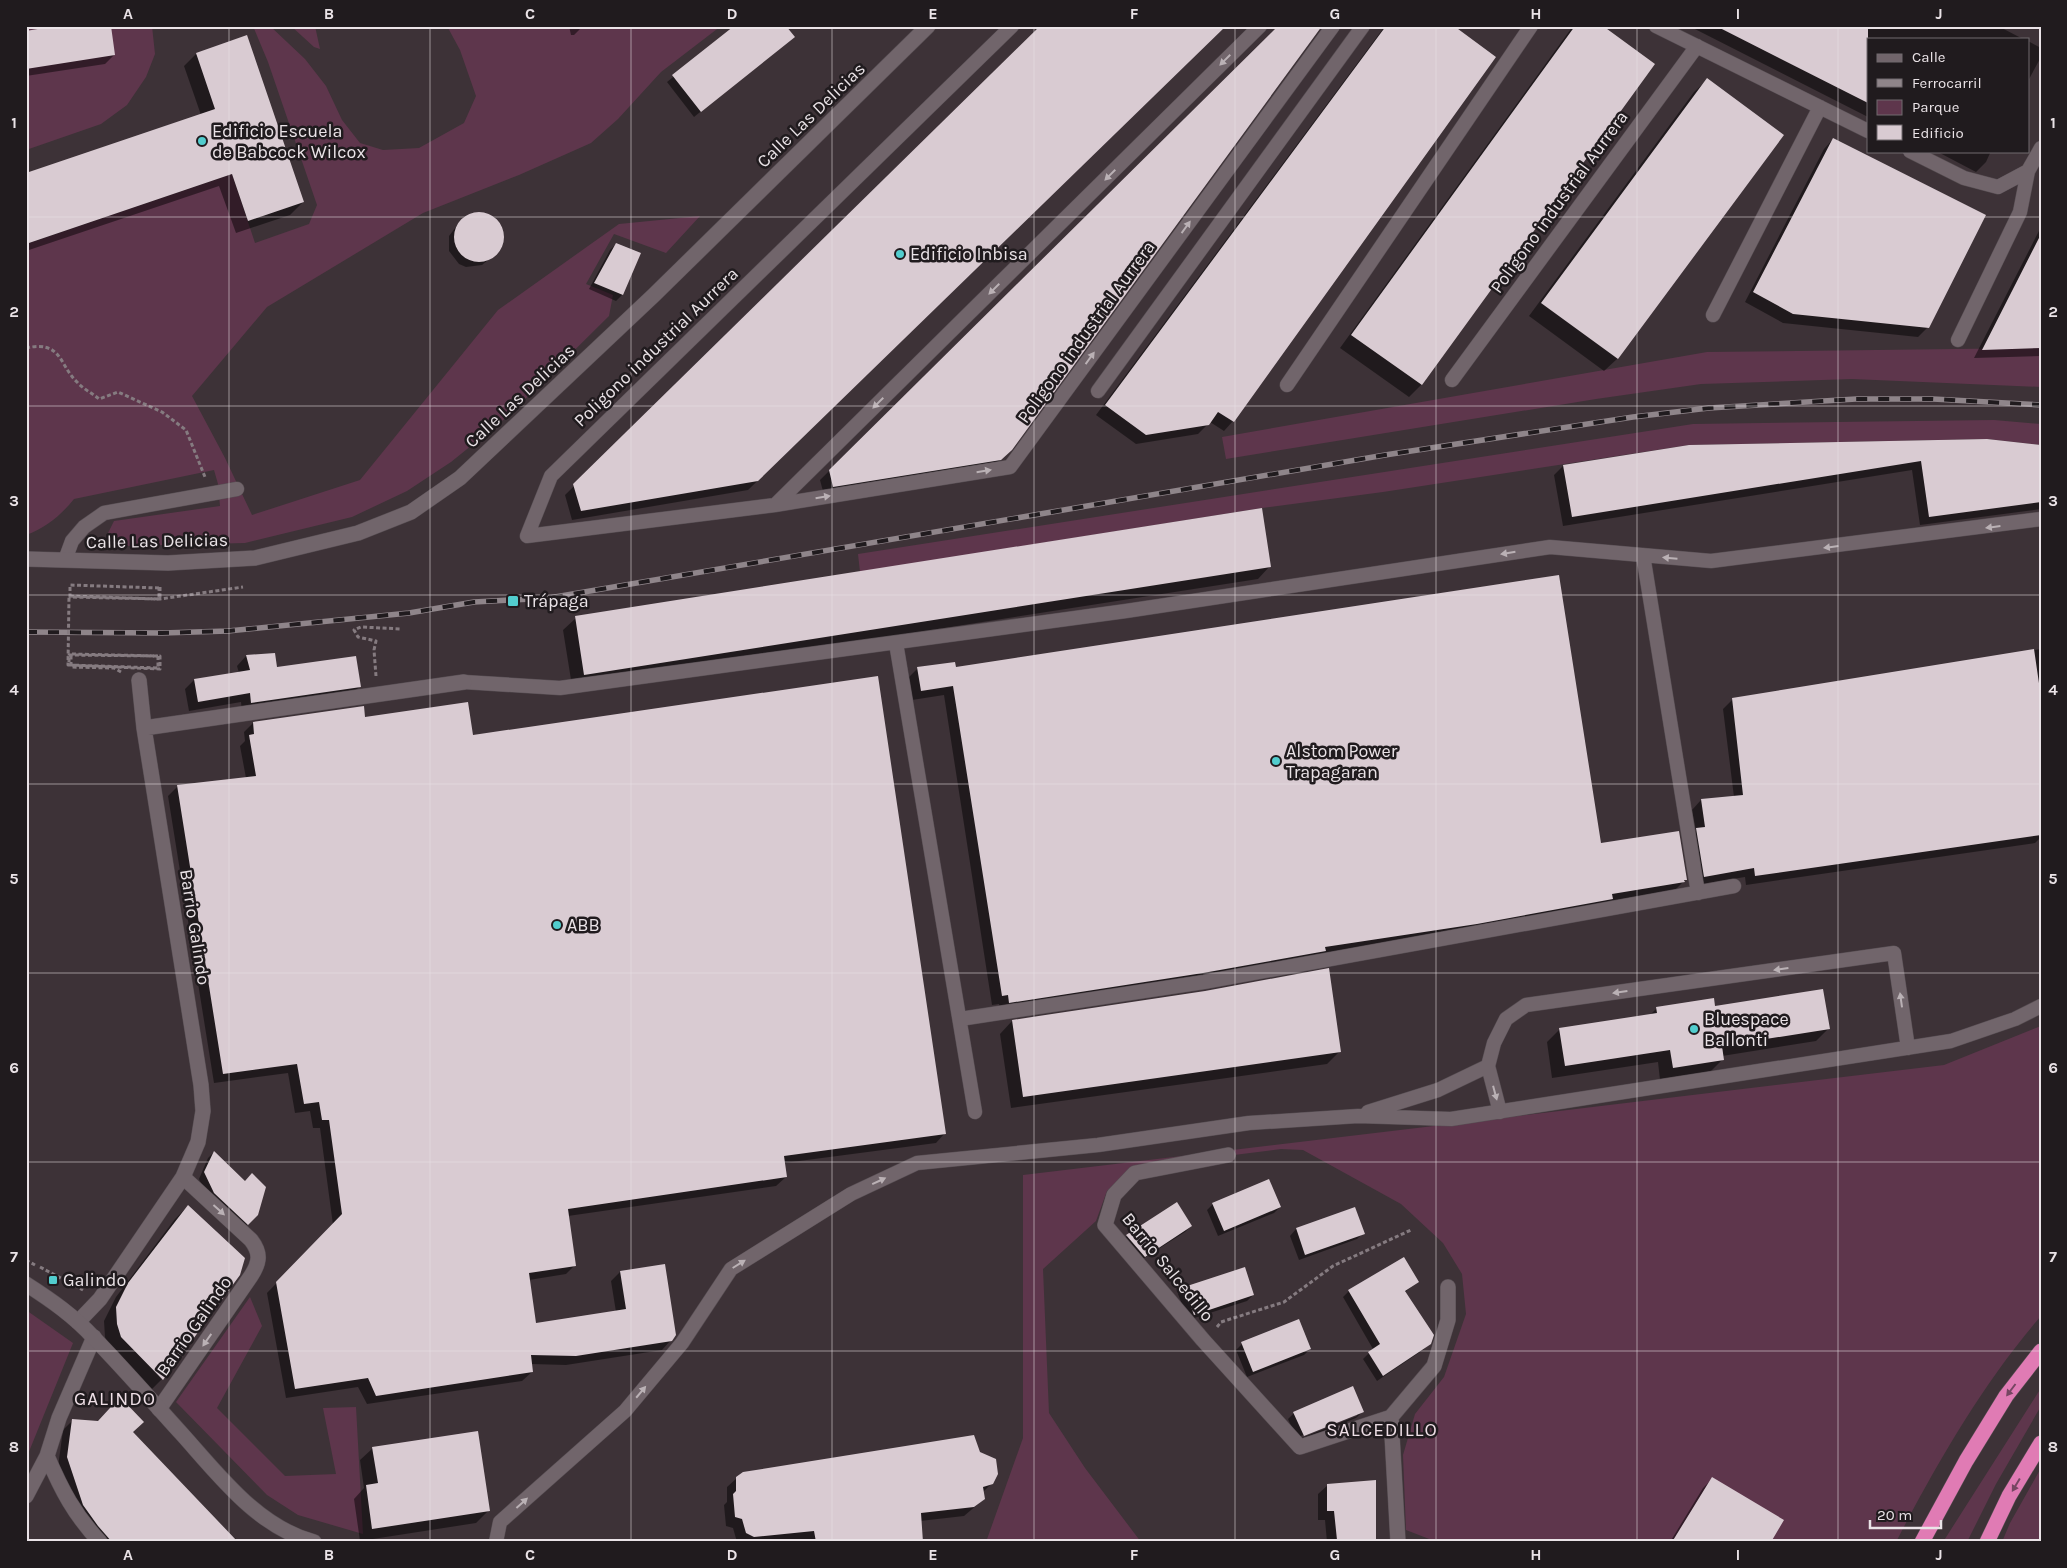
<svg xmlns="http://www.w3.org/2000/svg" width="2067" height="1568" viewBox="0 0 2067 1568" font-family="Karla,sans-serif">
  <style>
    .green { fill: #5e364c }
    .shadow { fill: #0007; fill-rule: evenodd }
    .building { fill: #d9cbd2 }
    .lines { fill: none; stroke-linecap: round; stroke-linejoin: round }
    .service-casing { stroke: #574e53; stroke-width: 15 }
    .minor-casing { stroke: #574e53; stroke-width: 16 }
    .tertiary-casing { stroke: #574e53; stroke-width: 16 }
    .motorway-casing { stroke: #574e53; stroke-width: 16 }
    .path { stroke: #857b80; stroke-width: 3; stroke-dasharray: 4 2.5; stroke-linecap: butt }
    .service { stroke: #71656b; stroke-width: 14 }
    .minor { stroke: #71656b; stroke-width: 15 }
    .tertiary { stroke: #71656b; stroke-width: 15 }
    .motorway { stroke: #e07bb4; stroke-width: 15 }
    .rail-casing { stroke: #8f858a; stroke-width: 5.5 }
    .rail { stroke: #201b1e; stroke-width: 4; stroke-dasharray: 11; stroke-linecap: butt }
    .path-bridge { stroke: #857b80; stroke-width: 3; stroke-dasharray: 4 2.5; stroke-linecap: butt }
    .oneway { fill: #bab1b5 }
    .oneway2 { fill: #764662 }
    .grid { fill: none; stroke: #eae3e7; stroke-width: 1; stroke-opacity: 0.55 }
    .poi-dot { fill: #52cdce; stroke: #201b1e; stroke-width: 2 }
    .labels { text-anchor: middle; stroke-width: 5; stroke-linejoin: round; paint-order: stroke }
    .street-label { font-size: 18px; fill: #eae3e7; stroke: #201b1e }
    .poi-label { font-size: 18px; fill: #eae3e7; stroke: #201b1e; text-anchor: start }
    .neighbourhood-label { font-size: 19px; letter-spacing: 1px; fill: #eedfe6; stroke: #201b1e }
    .neatline { fill: none; stroke: #eae3e7; stroke-width: 2 }
    .grid-label { font-size: 16px; text-anchor: middle; font-weight: bold; fill: #eae3e7 }
  </style>
  <rect width="100%" height="100%" fill="#3d3237"/>
  <path class="green" d="M26,26H152L155,54L146,77L127,105L101,124L26,150Z
    M253,26H270L305,59L326,86L342,120L360,143L383,150L419,148L464,123L476,96L460,50L447,26H721L661,72L618,119L591,143L519,175L423,213L267,307L192,396L225,458L252,515L360,480L498,310L619,224L700,216L666,253L614,234L586,284L613,295L609,316L508,416L451,462L407,491L352,517L245,543L127,546L111,543L108,533L114,521L220,506L218,484L214,470L74,499C61,515 46,528 26,535V244L232,174L255,243L309,224L317,205L268,62Z
    M291,26H315L320,49L314,47Z
    M2041,348V387L1852,379L1701,384L1596,399L1226,459L1222,437L1707,352Z
    M1994,420L2041,424V445L1987,439L1689,445L1383,492L1262,508L860,572L858,554L1693,424Z
    M2041,1026V1316C1983,1383 1937,1463 1896,1542H1437L1406,1530L1403,1455L1415,1414L1444,1377L1466,1314L1462,1274L1443,1243L1401,1204L1303,1150L1281,1149L1130,1168L1107,1191L1096,1221L1043,1269L1049,1413L1085,1468L1141,1542H986L1023,1438V1175L1944,1065Z
    M250,1297L262,1326L217,1408L285,1476L336,1474L323,1408L356,1407L363,1534L298,1515L267,1495L176,1402Z
    M26,1310L73,1343L26,1459Z
    M2041,1388V1406L1996,1484L1967,1542H1943Z
    M2041,1468V1542H2002L2010,1523Z"/>
  <path class="shadow" d="M569,26H580V29L574,35H571Z
    M736,26L793,37L694,117L667,82Z
    M1042,26H1224L748,490L572,520L565,495Z
    M1280,26L1001,459L990,469L824,495L820,480Z
    M1385,26H1451L1233,421L1224,431L1210,422L1198,434L1136,444L1096,415Z
    M1573,26H1600L1653,64L1421,385L1409,397L1340,348Z
    M1689,26H1998L2023,39H1868V117Z
    M26,32L114,55L105,64L26,76Z
    M2028,41L2041,48V57L2028,81Z
    M196,54L303,202L290,215L236,233L219,186L26,251V175L201,115L184,66Z
    M1707,80L1782,135L1617,359L1604,371L1529,316L1694,92Z
    M1833,139L1928,327L1918,337L1783,323L1745,302L1824,149Z
    M1936,151H1991L1986,162L1976,172Z
    M479,213L493,218L501,231L500,247L495,254L482,265L466,267L459,264L449,251V236L459,223L472,214Z
    M2041,227V356L1974,358Z
    M616,244L640,254L622,295L616,301L589,289L610,250Z
    M2041,446V509L1920,525L1912,470L1563,526L1554,475L1563,466Z
    M1270,566L1258,579L572,686L563,630L576,618Z
    M2041,649V837L2035,843L1746,885L1745,877L1695,885L1688,839L1696,831L1692,810L1701,800L1734,797L1723,709L1733,699Z
    M274,655L276,669L359,687L350,696L242,712L241,702L189,711L185,689L194,680L239,673L237,666L246,656Z
    M918,668H955L1600,844L1686,879L1674,891L1609,901L1602,908L1000,1011L999,1004L992,1005L944,695L912,700L908,678Z
    M364,719L472,736L945,1133L936,1143L784,1163L786,1177L776,1186L568,1216L575,1265L566,1274L529,1280L535,1324L616,1312L611,1281L620,1272L664,1265L671,1340L662,1350L566,1365L531,1364L532,1372L522,1381L367,1404L358,1387L286,1398L267,1293L333,1225L320,1128H313L310,1111L295,1113L288,1073L214,1083L168,796L177,787L246,778L240,746L245,741L244,732L253,723Z
    M1714,1007L1828,1029L1816,1041L1722,1056L1723,1059L1710,1072L1660,1080L1658,1062L1552,1078L1547,1042L1559,1030L1649,1016L1657,1008Z
    M1012,1021L1339,1052L1327,1064L1011,1108L1000,1034Z
    M214,1152L257,1214L242,1230L208,1199L199,1179L208,1158Z
    M1177,1204L1191,1226L1185,1232L1138,1262L1121,1242L1127,1236Z
    M1213,1204L1280,1207L1274,1213L1218,1236L1207,1210Z
    M188,1206L162,1379L150,1391L109,1350L105,1337L104,1321L116,1297L175,1219Z
    M1354,1208L1363,1233L1357,1239L1299,1260L1290,1236L1296,1229Z
    M1403,1259L1417,1282L1404,1293L1430,1343L1423,1350L1377,1381L1363,1359L1373,1349L1343,1297L1349,1291Z
    M1244,1268L1253,1295L1247,1301L1188,1320L1178,1294L1184,1288Z
    M1242,1344L1310,1349L1304,1355L1247,1377L1236,1350Z
    M1362,1412L1356,1418L1298,1441L1288,1419L1294,1413ZM1357,1414V1416L1299,1439L1298,1437Z
    M73,1420L131,1433L228,1534L241,1542H95L58,1467L63,1430Z
    M373,1448L489,1510L476,1523L360,1541L354,1499L364,1488L360,1460Z
    M737,1478L992,1483L982,1493L984,1499L964,1516L920,1521L922,1542H805V1540L784,1542H737L733,1528L726,1526L724,1505L727,1502V1487Z
    M1712,1479L1770,1542H1670L1703,1488Z
    M1328,1485L1374,1542H1327L1325,1520H1318V1494Z"/>
  <path class="building" d="M55,26H111L115,55L26,69V31Z
    M734,26H786L795,37L701,112L672,75Z
    M1040,26H1226L758,481L581,511L573,484Z
    M1278,26H1322L1012,450L1001,460L833,487L829,470Z
    M1386,26H1454L1496,57L1234,422L1218,412L1209,425L1146,435L1105,405Z
    M1575,26H1603L1655,64L1422,385L1351,335Z
    M1716,26H1868V103Z
    M247,35L304,202L248,221L232,174L26,244V173L215,109L196,53Z
    M1707,78L1784,135L1618,359L1541,303Z
    M1833,138L1986,215L1929,328L1793,314L1753,292Z
    M454 237a25 25 0 1 1 50 0a25 25 0 1 1-50 0Z
    M2041,234V348L1982,350Z
    M616,243L641,253L623,295L594,283Z
    M1987,439L2041,445V502L1929,517L1921,461L1572,517L1563,465L1689,445Z
    M1262,508L1271,567L584,675L575,616Z
    M1559,575L1601,843L1679,831L1687,880H1684L1685,882L1612,894L1613,899L1477,924L1325,947L1326,951L1203,973L1009,1003L1008,995L1002,996L953,686L921,691L917,667L955,662L956,667Z
    M2034,649L2041,697V835L1755,876L1754,868L1704,877L1696,828L1705,827L1701,799L1743,795L1732,698Z
    M275,653L277,667L356,656L361,687L251,703L250,693L198,702L194,679L250,670L246,655Z
    M878,676L946,1134L784,1156L787,1177L568,1209L576,1266L529,1273L536,1323L626,1309L620,1271L665,1264L676,1335L672,1341L576,1356L531,1355L533,1372L376,1396L368,1378L295,1389L276,1282L342,1214L329,1120H322L319,1102L304,1104L297,1064L223,1074L177,785L256,776L249,735L254,734L253,722L364,706L365,717L468,702L473,735Z
    M1329,968L1341,1052L1023,1097L1012,1020L1205,991Z
    M1823,989L1830,1029L1722,1046L1724,1060L1673,1068L1670,1050L1565,1066L1559,1028L1657,1013L1656,1007L1714,998L1715,1006Z
    M214,1151L245,1181L252,1173L266,1187L258,1215L248,1225L214,1193L204,1172Z
    M1269,1179L1281,1207L1224,1231L1212,1203Z
    M1177,1202L1192,1226L1145,1257L1126,1235Z
    M188,1205L245,1258L240,1275L163,1380L121,1337L117,1324L116,1307L128,1283Z
    M1355,1207L1365,1234L1305,1255L1296,1228Z
    M1404,1257L1419,1282L1405,1291L1434,1335L1431,1344L1383,1376L1368,1352L1380,1344L1348,1290Z
    M1245,1267L1254,1295L1194,1315L1184,1287Z
    M1299,1319L1311,1349L1253,1372L1241,1342Z
    M1353,1386L1364,1412L1304,1436L1293,1412Z
    M120,1397L144,1422L133,1432L238,1542H112L98,1526L83,1505L67,1457L72,1419L98,1421Z
    M478,1431L490,1511L372,1529L366,1485L378,1483L372,1447Z
    M974,1435L980,1452L996,1459L998,1474L993,1484L983,1487L985,1499L974,1507L921,1513L923,1542H816L814,1531L754,1537L746,1533L742,1519L735,1517L733,1494L736,1491V1477L743,1472Z
    M1712,1477L1784,1520L1771,1542H1672Z
    M1376,1480V1542L1337,1540L1334,1511H1327V1484Z"/>
  <g class="lines">
    <g class="service-casing">
      <path id="service" d="M1012,26L551,476L527,536L775,505L1260,26
        M1656,26L1868,131
        M1910,151L1964,178L1998,187L2028,171L2041,148
        M1713,315L1820,107
        M1958,340L2020,212L2028,171
        M1452,380L1697,46
        M1287,385L1531,26
        M1098,391L1363,26
        M775,505L1010,467L1333,26
        M1643,555L1698,893
        M65,560L72,541L84,527L104,513L237,489
        M896,643L975,1112
        M464,682L560,688L1126,611L1550,547L1711,561L2041,519
        M960,1019L1204,982L1734,886
        M1368,1112L1438,1090L1488,1066
        M1500,1112L1488,1066L1494,1043L1506,1019L1526,1005L1894,953L1908,1048
        M496,1542L500,1522L625,1411L682,1343L731,1269L851,1194L917,1163L1098,1145L1249,1123L1358,1116L1451,1119L1951,1041L2015,1019L2041,1006"/>
    </g>
    <g class="minor-casing">
      <path id="minor" d="M144,728L464,682
        M1228,1155L1135,1173L1114,1195L1105,1225L1203,1340L1300,1447L1391,1417L1434,1366L1448,1320V1287
        M78,1322L100,1299L183,1177L198,1142L203,1111L201,1085L144,728L139,680
        M94,1337L59,1418L47,1456C62,1491 74,1514 100,1542
        M159,1409L251,1276C260,1262 261,1253 251,1240L183,1177
        M1391,1417L1398,1542
        M26,1496L47,1456"/>
    </g>
    <g class="tertiary-casing">
      <path id="tertiary" d="M26,559L168,563L255,558L358,533L411,512L460,478L654,295L928,26
        M26,1284C51,1300 74,1316 94,1338C124,1369 152,1401 181,1433C218,1474 257,1527 314,1542"/>
    </g>
    <g class="motorway-casing">
      <path id="motorway" d="M1922,1542L1966,1461L2006,1396L2041,1351
        M1987,1542L2009,1496L2041,1443"/>
    </g>
    <path class="path" d="M26,348C62,340 59,365 77,382C83,389 92,393 99,399L118,392L162,412L186,430L205,477
      M160,587V599
      M159,588L70,585V597L160,599L243,587
      M121,672L114,668L71,667V654L158,656
      M376,676L374,650L376,641L358,637L354,630L361,627L402,629
      M26,1260L35,1265
      M40,1267L83,1290
      M1217,1327L1221,1322L1284,1302L1333,1266L1411,1230"/>
    <use href="#service" class="service"/>
    <use href="#minor" class="minor"/>
    <use href="#tertiary" class="tertiary"/>
    <use href="#motorway" class="motorway"/>
    <g class="rail-casing">
      <path id="rail" d="M26,632L162,633L228,631L409,613L474,602L549,598L1385,455L1633,417L1709,408L1856,399H1933L2041,405"/>
    </g>
    <use href="#rail" class="rail"/>
    <path class="path-bridge" d="M158,656V668L69,665V655L160,656V669L68,665L69,596L159,599V588"/>
  </g>
  <defs><path id="oneway-solid" d="M-6-.8H1V-3.2L6.5 0L1 3.2V.8H-6Z" transform="scale(1.25)"/></defs>
  <g class="oneway">
    <use href="#oneway-solid" transform="translate(1225 60) rotate(135)"/>
    <use href="#oneway-solid" transform="translate(1110 175) rotate(135)"/>
    <use href="#oneway-solid" transform="translate(1186 227) rotate(-54)"/>
    <use href="#oneway-solid" transform="translate(994 289) rotate(135)"/>
    <use href="#oneway-solid" transform="translate(1090 358) rotate(-54)"/>
    <use href="#oneway-solid" transform="translate(878 403) rotate(135)"/>
    <use href="#oneway-solid" transform="translate(984 471) rotate(-9)"/>
    <use href="#oneway-solid" transform="translate(823 497) rotate(-9)"/>
    <use href="#oneway-solid" transform="translate(1993 527) rotate(173)"/>
    <use href="#oneway-solid" transform="translate(1831 547) rotate(173)"/>
    <use href="#oneway-solid" transform="translate(1508 553) rotate(171)"/>
    <use href="#oneway-solid" transform="translate(1670 558) rotate(-175)"/>
    <use href="#oneway-solid" transform="translate(1781 969) rotate(172)"/>
    <use href="#oneway-solid" transform="translate(1620 992) rotate(172)"/>
    <use href="#oneway-solid" transform="translate(1901 1000) rotate(-98)"/>
    <use href="#oneway-solid" transform="translate(1495 1093) rotate(75)"/>
    <use href="#oneway-solid" transform="translate(879 1181) rotate(-25)"/>
    <use href="#oneway-solid" transform="translate(219 1210) rotate(42)"/>
    <use href="#oneway-solid" transform="translate(739 1264) rotate(-32)"/>
    <use href="#oneway-solid" transform="translate(207 1340) rotate(125)"/>
    <use href="#oneway-solid" transform="translate(641 1392) rotate(-50)"/>
    <use href="#oneway-solid" transform="translate(522 1503) rotate(-42)"/>
  </g>
  <g class="oneway2">
    <use href="#oneway-solid" transform="translate(2011 1390) rotate(127)"/>
    <use href="#oneway-solid" transform="translate(2016 1485) rotate(121)"/>
  </g>
  <path class="grid" d="M229,26V1542M430,26V1542M631,26V1542M832,26V1542M1034,26V1542M1235,26V1542M1436,26V1542M1637,26V1542M1838,26V1542M26,217H2041M26,406H2041M26,595H2041M26,784H2041M26,973H2041M26,1162H2041M26,1351H2041"/>
  <g class="poi-dot">
    <circle cx="202" cy="141" r="5"/>
    <circle cx="900" cy="254" r="5"/>
    <rect x="507" y="595" width="12" height="12" rx="2.5"/>
    <circle cx="1276" cy="761" r="5"/>
    <circle cx="557" cy="925" r="5"/>
    <circle cx="1694" cy="1029" r="5"/>
    <rect x="48" y="1275" width="10" height="10" rx="2.5"/>
  </g>
  <g class="labels">
    <g class="street-label">
      <text transform="translate(811 115) rotate(-44)" y="6">Calle Las Delicias</text>
      <text transform="translate(1559 202) rotate(-54)" y="6">Poligono industrial Aurrera</text>
      <text transform="translate(1086 332) rotate(-54)" y="6">Poligono industrial Aurrera</text>
      <text transform="translate(656 347) rotate(-44)" y="6">Poligono industrial Aurrera</text>
      <text transform="translate(520 396) rotate(-43)" y="6">Calle Las Delicias</text>
      <text transform="translate(157 541) rotate(-1)" y="6">Calle Las Delicias</text>
      <text transform="translate(195 927) rotate(81)" y="6">Barrio Galindo</text>
      <text transform="translate(1168 1267) rotate(51)" y="6">Barrio Salcedillo</text>
      <text transform="translate(194 1326) rotate(-55)" y="6">Barrio Galindo</text>
    </g>
    <g class="poi-label">
      <text x="212" y="137">Edificio Escuela<tspan x="212" dy="21">de Babcock Wilcox</tspan></text>
      <text x="910" y="260">Edificio Inbisa</text>
      <text x="524" y="607">Trápaga</text>
      <text x="1286" y="757">Alstom Power<tspan x="1286" dy="21">Trapagaran</tspan></text>
      <text x="567" y="931">ABB</text>
      <text x="1704" y="1025">Bluespace<tspan x="1704" dy="21">Ballonti</tspan></text>
      <text x="63" y="1286">Galindo</text>
    </g>
    <g class="neighbourhood-label">
      <text x="115" y="1405">GALINDO</text>
      <text x="1382" y="1436">SALCEDILLO</text>
    </g>
  </g>
  <rect width="2067" height="1568" fill="none" stroke="#201b1e" stroke-width="55"/>
  <rect x="1867" y="38" width="162" height="115" fill="#201b1e" stroke="#716b6e"/>
  <rect x="1877" y="54" width="25" height="8" fill="#71656b" stroke="#716b6e"/>
  <text x="1912" y="62" font-size="15" fill="#eae3e7">Calle</text>
  <rect x="1877" y="79" width="25" height="8" fill="#8f858a" stroke="#716b6e"/>
  <text x="1912" y="88" font-size="15" fill="#eae3e7">Ferrocarril</text>
  <rect x="1877" y="100" width="25" height="15" fill="#5e364c" stroke="#716b6e"/>
  <text x="1912" y="112" font-size="15" fill="#eae3e7">Parque</text>
  <rect x="1877" y="125" width="25" height="15" fill="#d9cbd2" stroke="#716b6e"/>
  <text x="1912" y="138" font-size="15" fill="#eae3e7">Edificio</text>
  <path d="M1870 1520v8h71v-8" fill="none" stroke="#eae3e7" stroke-width="2.5"/>
  <text x="1877" y="1520" font-size="15" fill="#eae3e7" stroke="#201b1e" stroke-width="4" paint-order="stroke">20 m</text>
  <rect x="28" y="28" width="2012" height="1512" class="neatline"/>
  <g class="grid-label">
    <text x="128" y="19">A</text>
    <text x="329" y="19">B</text>
    <text x="530" y="19">C</text>
    <text x="732" y="19">D</text>
    <text x="933" y="19">E</text>
    <text x="1134" y="19">F</text>
    <text x="1335" y="19">G</text>
    <text x="1536" y="19">H</text>
    <text x="1738" y="19">I</text>
    <text x="1939" y="19">J</text>
    <text x="14" y="128">1</text>
    <text x="2053" y="128">1</text>
    <text x="14" y="317">2</text>
    <text x="2053" y="317">2</text>
    <text x="14" y="506">3</text>
    <text x="2053" y="506">3</text>
    <text x="14" y="695">4</text>
    <text x="2053" y="695">4</text>
    <text x="14" y="884">5</text>
    <text x="2053" y="884">5</text>
    <text x="14" y="1073">6</text>
    <text x="2053" y="1073">6</text>
    <text x="14" y="1262">7</text>
    <text x="2053" y="1262">7</text>
    <text x="14" y="1452">8</text>
    <text x="2053" y="1452">8</text>
    <text x="128" y="1560">A</text>
    <text x="329" y="1560">B</text>
    <text x="530" y="1560">C</text>
    <text x="732" y="1560">D</text>
    <text x="933" y="1560">E</text>
    <text x="1134" y="1560">F</text>
    <text x="1335" y="1560">G</text>
    <text x="1536" y="1560">H</text>
    <text x="1738" y="1560">I</text>
    <text x="1939" y="1560">J</text>
  </g>
</svg>
